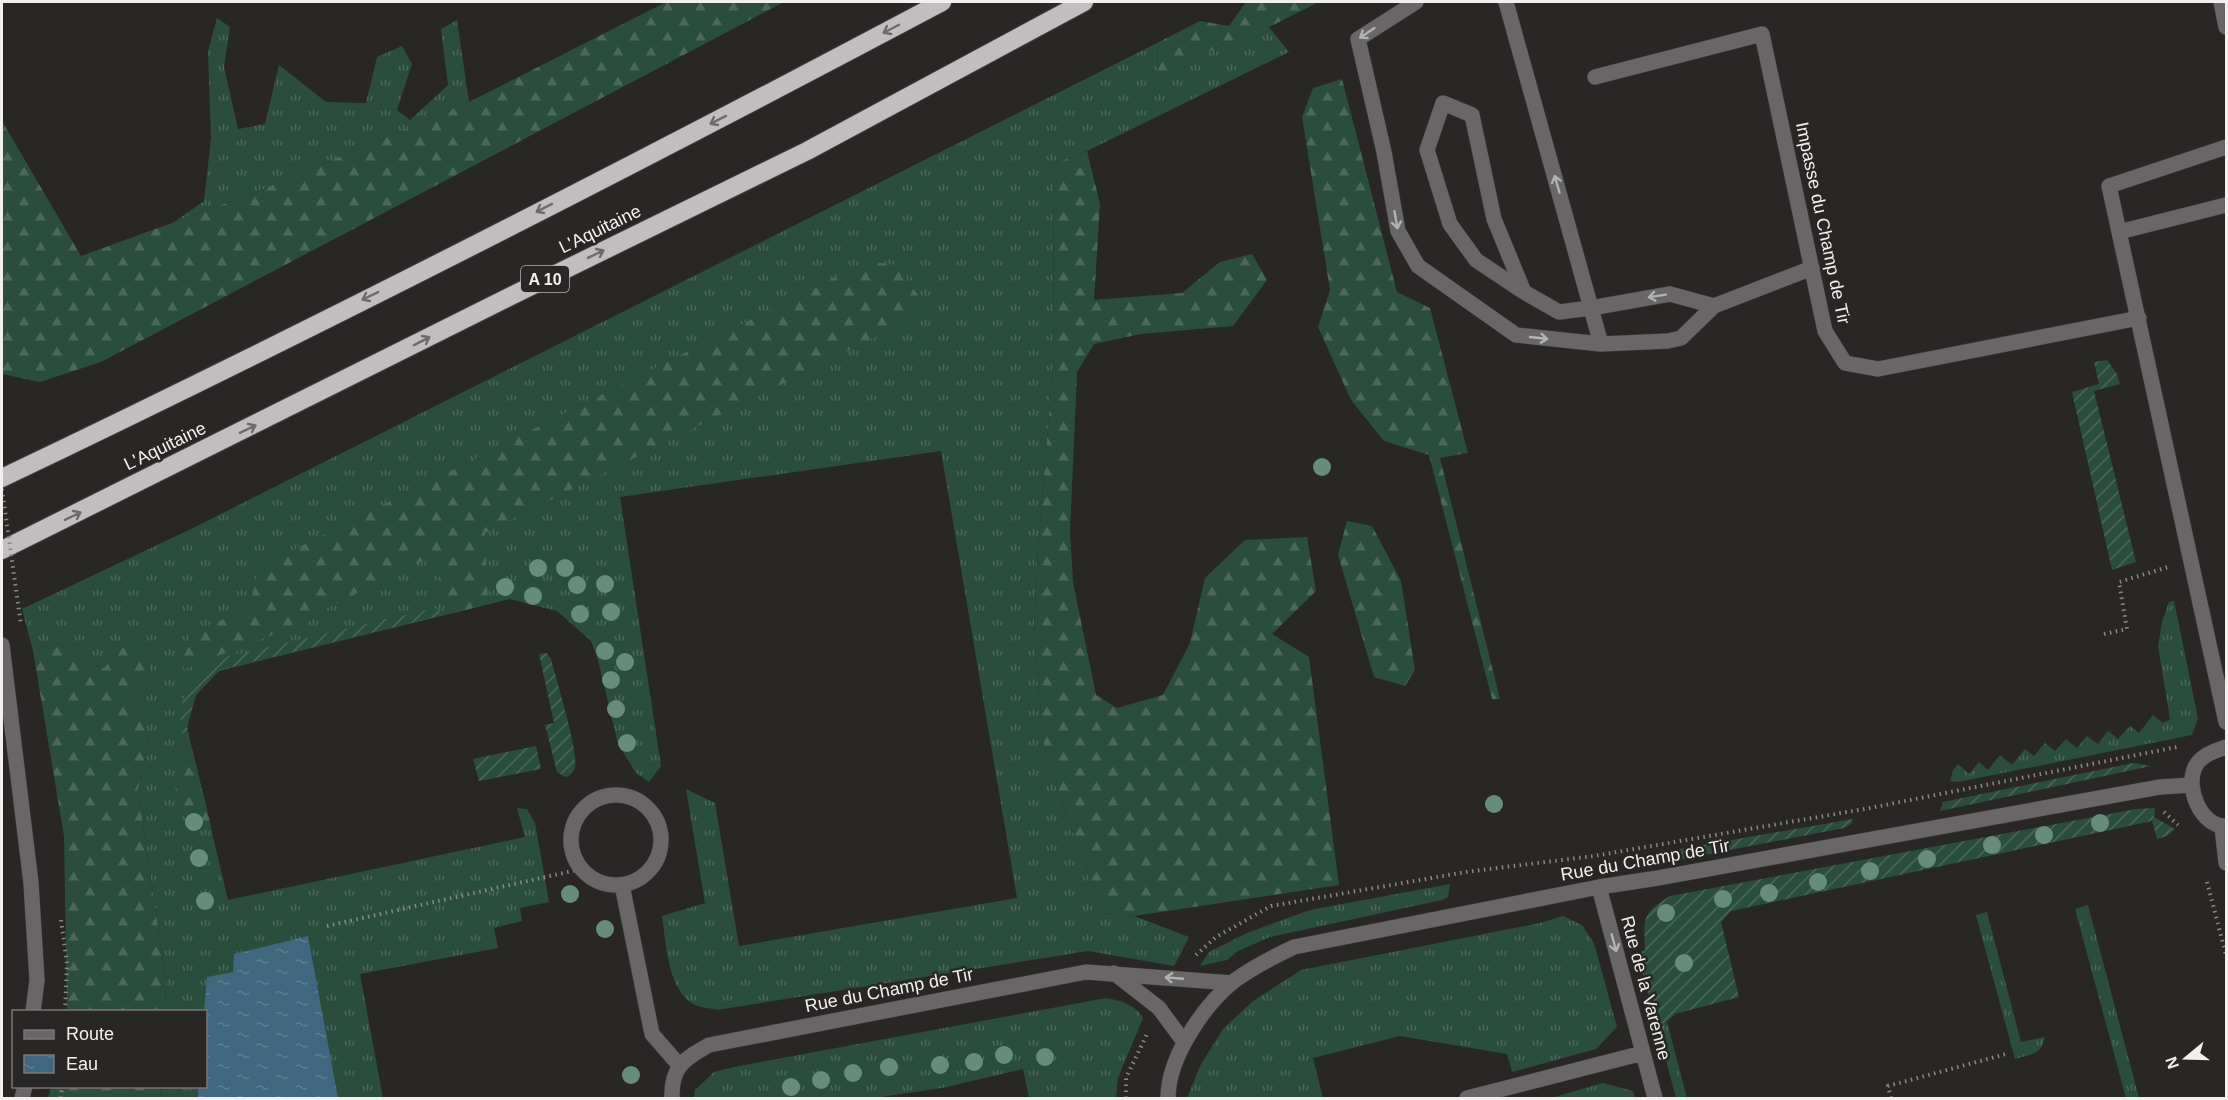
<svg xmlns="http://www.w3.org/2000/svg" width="2228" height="1100" viewBox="0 0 2228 1100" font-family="Arial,sans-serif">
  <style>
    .grass { fill: url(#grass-tufts) }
    .forest { fill: url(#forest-firs) }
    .garden { fill: url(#garden-furrows) }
    .water { fill: url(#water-ripples) }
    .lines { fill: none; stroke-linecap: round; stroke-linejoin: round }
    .minor-casing { stroke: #454341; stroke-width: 16 }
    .highway-casing { stroke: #454341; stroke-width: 20 }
    .path { stroke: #8a8887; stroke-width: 4; stroke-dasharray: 1.5 4.5; stroke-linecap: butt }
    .minor { stroke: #686667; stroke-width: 15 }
    .highway { stroke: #c2bebf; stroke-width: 18 }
    .path-bridge { stroke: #8a8887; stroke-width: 4; stroke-dasharray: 1.5 4.5; stroke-linecap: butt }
    .tree { fill: #678d7a }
    .oneway { stroke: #6e6b6a }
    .oneway2 { stroke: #b3b2b2 }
    .labels { text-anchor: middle; stroke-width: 5; stroke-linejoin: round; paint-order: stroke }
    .shield { fill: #292725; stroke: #b5b4b2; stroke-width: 1.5 }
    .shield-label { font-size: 16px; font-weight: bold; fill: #f1f0ef }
    .street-label { font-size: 18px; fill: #f1f0ef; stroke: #292725 }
  </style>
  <defs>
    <pattern id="grass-tufts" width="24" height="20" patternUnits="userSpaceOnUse" patternTransform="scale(1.5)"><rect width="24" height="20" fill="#2b4d3e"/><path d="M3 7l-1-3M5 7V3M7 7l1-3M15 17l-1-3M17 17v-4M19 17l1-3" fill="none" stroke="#4a675a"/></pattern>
    <pattern id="forest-firs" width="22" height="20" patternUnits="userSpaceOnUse" patternTransform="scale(1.5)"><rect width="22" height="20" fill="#2b4d3e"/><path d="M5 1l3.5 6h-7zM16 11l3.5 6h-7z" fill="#4a675a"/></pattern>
    <pattern id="garden-furrows" width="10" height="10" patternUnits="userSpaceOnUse" patternTransform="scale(1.5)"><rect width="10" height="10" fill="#2b4d3e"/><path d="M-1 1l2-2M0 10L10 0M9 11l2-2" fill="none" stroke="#4a675a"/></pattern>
    <pattern id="water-ripples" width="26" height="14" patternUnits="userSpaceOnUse" patternTransform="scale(1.5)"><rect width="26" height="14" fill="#40677d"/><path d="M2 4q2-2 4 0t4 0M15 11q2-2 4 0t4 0" fill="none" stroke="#5c7d90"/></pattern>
  </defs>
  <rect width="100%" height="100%" fill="#292725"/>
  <path class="grass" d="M217,18L230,27L224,67L238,129L265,124L279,65L326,102L366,103L377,57L402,46L412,64L397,110L410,120L448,85L441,29L457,20L469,102L254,193L174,222L204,201L211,138L208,51Z
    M1269,27L1289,52L1087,151L1053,164L1054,354L1038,547L1034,635L1045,757L1103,913L1134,916L1189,937L1174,966L1088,951L717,1010C711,1008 701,1008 695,1005C667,991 666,942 662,916L705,903L686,789L715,803L739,946L1017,898L941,451L620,497L661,766L649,782L636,773L618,744L598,660L591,641L557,611L510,599L219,671L196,695L187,727L228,900L525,837L517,808L527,809L535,823L549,902L520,908L522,921L494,928L498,948L360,974L383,1098H160L161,1087L206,1086V1012L165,1011L166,981L138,790L149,739L142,710L125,695L150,674L124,646L104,668L78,658L56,642L33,651L22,609L191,529L1157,43L1158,71L1181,69L1222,44Z
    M2174,601L2198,718L2192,735L1958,782L1950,781L1953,770L1958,764L1969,774L1979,762L1988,770L2000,755L2012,765L2025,749L2034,756L2045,743L2055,751L2066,739L2077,748L2087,736L2098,744L2108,731L2118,739L2130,726L2139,733L2153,715L2163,723L2170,719L2158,646L2162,622L2169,602Z
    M1450,884L1448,897L1442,900L1270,937L1238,951L1227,960L1200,966L1209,952L1247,933L1310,910Z
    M2088,905L2139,1098H2126L2075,909Z
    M1987,912L2021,1042L2045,1037C2041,1055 2031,1054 2015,1059L1976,915Z
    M1563,916L1582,925L1594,943L1617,1027L1596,1049L1512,1072L1507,1054L1400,1036L1313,1058L1323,1098H1187L1200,1066L1223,1029L1253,1001L1301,970L1540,923Z
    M1106,998C1120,1000 1136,1005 1143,1018L1118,1078L1116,1098H1029L1023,1069L942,1088L874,1098H694L695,1090L714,1072L734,1067Z
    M1667,1022L1687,1098H1676L1658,1030Z
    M1603,1083L1633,1091L1635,1098H1551Z"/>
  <path class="forest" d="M666,2H784L101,362L40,382L2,374V121L81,256L254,193L469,102Z
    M1246,2H1319L1263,30L1222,44L1181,69L1158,72L1157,43L1200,21L1229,26Z
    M1342,79L1397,292L1430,308L1468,453L1440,458L1500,699H1492L1429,455L1384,441L1351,400L1318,327L1330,290L1302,117L1313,88Z
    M1087,151L1100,204L1094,300L1182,293L1220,262L1252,254L1267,280L1233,326L1141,334L1094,344L1077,372L1070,532L1073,582L1096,695L1117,708L1163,695L1190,643L1205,578L1245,540L1307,537L1316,591L1272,634L1309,657L1339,885L1134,916L1103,913L1045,757L1034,635L1038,547L1054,354L1053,164Z
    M867,261L895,265L918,295L907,321L485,533L488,604L450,614L433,556L270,636L184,669L180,659L192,631L249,610L258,568Z
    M1347,521L1372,526L1401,581L1415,670L1405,686L1374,677L1338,555Z
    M56,642L78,658L104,668L124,646L148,648L150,674L125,695L142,710L149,739L138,790L166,981L165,1011H67L64,836L33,651Z
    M183,746L192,749L211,826L197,831L187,821L173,781Z
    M51,1087H161L160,1098H48Z"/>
  <path class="garden" d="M2107,360L2117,374L2120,384L2094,391L2136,562L2112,570L2072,392L2099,384L2094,362Z
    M435,608L444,615L219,670L196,695L187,726L189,737L182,734C176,709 186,682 207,666C213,662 222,659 229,656Z
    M547,653L551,659C556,679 579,753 575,768C573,773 570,776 565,777L557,772L545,725L554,723L539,654Z
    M536,746L541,769L479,781L473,759Z
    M2133,763L2151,766L1940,811L1943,802Z
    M2155,808L2154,817L2175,829L2167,836L2157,839L2152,821L1731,911L1721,922L1739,997L1675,1014L1658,1030L1637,954L1645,950C1644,918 1641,914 1670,896L2136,809Z
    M1853,819L1851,824L1844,828L1662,863V852Z"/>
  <path class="water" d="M308,936L338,1098H198V1087L206,1086L204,1011L207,977L233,972L234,954Z"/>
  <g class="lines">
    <g class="minor-casing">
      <path id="minor" d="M1416,2L1358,39L1384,152L1398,231L1418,266L1516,335L1601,344L1668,341L1681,338L1714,306L1812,268
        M1506,2L1591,308L1670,294L1714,306
        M2221,2L2226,27
        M1595,77L1762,34L1825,331L1845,363L1878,369L2139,318
        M2226,147L2109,186L2226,722
        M2119,232L2226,205
        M1524,292L1476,260L1450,224L1427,150L1443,103L1472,115L1494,219L1524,292L1559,312L1591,308L1601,344
        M2,645L31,883L37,980L33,1012
        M2226,747C2215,751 2201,755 2195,767C2185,788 2201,827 2226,826
        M571 840a45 45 0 1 1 90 0a45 45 0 1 1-90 0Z
        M2222,827L2226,863
        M622,885L652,1034L679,1065
        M1599,887L1655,1098
        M1114,973L1159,1008L1184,1042
        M22,1098L25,1086
        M672,1098C671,1067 684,1059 709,1045L1086,972L1232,983
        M1168,1098C1168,1058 1203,1006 1234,981C1253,967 1273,957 1294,947L1599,887L1658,878L2160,787L2191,785
        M1467,1098L1643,1053"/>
    </g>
    <g class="highway-casing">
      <path id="highway" d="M2,478C318,327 633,166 942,2
        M2,550L513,295L807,151L1084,2"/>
    </g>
    <path class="path" d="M2104,634L2127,629L2119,582L2168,567
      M2164,812L2178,825
      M2207,882L2226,955
      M61,920L67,964L65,1012
      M327,926L581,869
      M1196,955L1216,937L1271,906L1466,872L1594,856L1870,808L2177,747
      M61,1098L62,1086
      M1126,1098V1078L1148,1032
      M1891,1098L1888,1086L2006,1054"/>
    <use href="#minor" class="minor"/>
    <use href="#highway" class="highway"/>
    <path class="path-bridge" d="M2,489L21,625"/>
  </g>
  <g class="tree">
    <circle cx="1322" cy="467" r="9"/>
    <circle cx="538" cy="568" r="9"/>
    <circle cx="565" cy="568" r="9"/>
    <circle cx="605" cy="584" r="9"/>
    <circle cx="577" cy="585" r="9"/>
    <circle cx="505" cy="587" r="9"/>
    <circle cx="533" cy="596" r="9"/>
    <circle cx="611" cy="612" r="9"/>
    <circle cx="580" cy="614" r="9"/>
    <circle cx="605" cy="651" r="9"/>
    <circle cx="625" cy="662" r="9"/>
    <circle cx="611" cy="680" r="9"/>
    <circle cx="616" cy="709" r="9"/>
    <circle cx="627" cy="743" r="9"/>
    <circle cx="1494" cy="804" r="9"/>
    <circle cx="194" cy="822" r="9"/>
    <circle cx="2100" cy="823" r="9"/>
    <circle cx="2044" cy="835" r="9"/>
    <circle cx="1992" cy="845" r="9"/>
    <circle cx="199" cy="858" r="9"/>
    <circle cx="1927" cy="859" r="9"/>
    <circle cx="1870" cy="871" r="9"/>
    <circle cx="1818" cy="882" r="9"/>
    <circle cx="1769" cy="893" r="9"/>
    <circle cx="570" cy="894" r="9"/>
    <circle cx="1723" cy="899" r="9"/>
    <circle cx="205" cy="901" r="9"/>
    <circle cx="1666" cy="913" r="9"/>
    <circle cx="605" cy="929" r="9"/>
    <circle cx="1684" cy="963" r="9"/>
    <circle cx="1004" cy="1055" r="9"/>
    <circle cx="1045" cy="1057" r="9"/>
    <circle cx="974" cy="1062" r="9"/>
    <circle cx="940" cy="1065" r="9"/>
    <circle cx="889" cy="1067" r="9"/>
    <circle cx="853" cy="1073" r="9"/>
    <circle cx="631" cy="1075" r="9"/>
    <circle cx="821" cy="1080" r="9"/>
    <circle cx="791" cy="1087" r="9"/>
  </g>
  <defs><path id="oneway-shaft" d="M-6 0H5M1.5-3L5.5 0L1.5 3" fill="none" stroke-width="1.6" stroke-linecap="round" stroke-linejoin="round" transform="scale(1.5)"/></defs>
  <g class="oneway">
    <use href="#oneway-shaft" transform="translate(891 29) rotate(152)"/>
    <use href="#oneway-shaft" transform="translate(718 120) rotate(153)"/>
    <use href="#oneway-shaft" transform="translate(544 208) rotate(153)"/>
    <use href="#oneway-shaft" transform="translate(596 254) rotate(-26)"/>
    <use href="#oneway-shaft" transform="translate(370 296) rotate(154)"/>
    <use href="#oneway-shaft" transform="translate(422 341) rotate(-27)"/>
    <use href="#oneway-shaft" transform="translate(248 429) rotate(-26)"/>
    <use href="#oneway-shaft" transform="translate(73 516) rotate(-26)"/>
  </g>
  <g class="oneway2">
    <use href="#oneway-shaft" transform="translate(1367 33) rotate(146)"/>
    <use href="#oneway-shaft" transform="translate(1557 184) rotate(-106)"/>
    <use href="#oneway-shaft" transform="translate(1396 220) rotate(80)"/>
    <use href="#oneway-shaft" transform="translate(1657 296) rotate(171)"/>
    <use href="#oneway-shaft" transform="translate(1539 338) rotate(6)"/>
    <use href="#oneway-shaft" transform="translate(1614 943) rotate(75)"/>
    <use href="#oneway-shaft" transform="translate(1174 978) rotate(-175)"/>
  </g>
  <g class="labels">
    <rect class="shield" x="521" y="266" width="48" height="26" rx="4.5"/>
    <g class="shield-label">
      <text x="545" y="285">A 10</text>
    </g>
    <g class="street-label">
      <text transform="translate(1823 223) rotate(78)" y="6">Impasse du Champ de Tir</text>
      <text transform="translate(600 229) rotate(-26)" y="6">L'Aquitaine</text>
      <text transform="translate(165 446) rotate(-26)" y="6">L'Aquitaine</text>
      <text transform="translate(1645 860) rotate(-10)" y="6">Rue du Champ de Tir</text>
      <text transform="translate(1646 988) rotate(75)" y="6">Rue de la Varenne</text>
      <text transform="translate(889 990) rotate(-11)" y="6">Rue du Champ de Tir</text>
    </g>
  </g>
  <rect width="2228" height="1100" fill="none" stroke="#f1f0ef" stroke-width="6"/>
  <rect x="12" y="1010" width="195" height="78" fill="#292725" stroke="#797776" stroke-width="1.5"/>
  <rect x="24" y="1030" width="30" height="9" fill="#686667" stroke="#797776" stroke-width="1.5"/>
  <text x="66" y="1040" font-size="18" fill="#f1f0ef">Route</text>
  <rect x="24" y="1055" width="30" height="18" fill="url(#water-ripples)" stroke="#797776" stroke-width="1.5"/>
  <text x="66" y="1070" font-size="18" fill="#f1f0ef">Eau</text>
  <g transform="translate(2186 1058) rotate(251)" stroke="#292725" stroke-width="4.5" paint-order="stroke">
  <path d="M0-4.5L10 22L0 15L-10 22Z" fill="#f1f0ef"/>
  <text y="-9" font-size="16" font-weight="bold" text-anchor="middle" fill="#f1f0ef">N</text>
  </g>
</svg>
